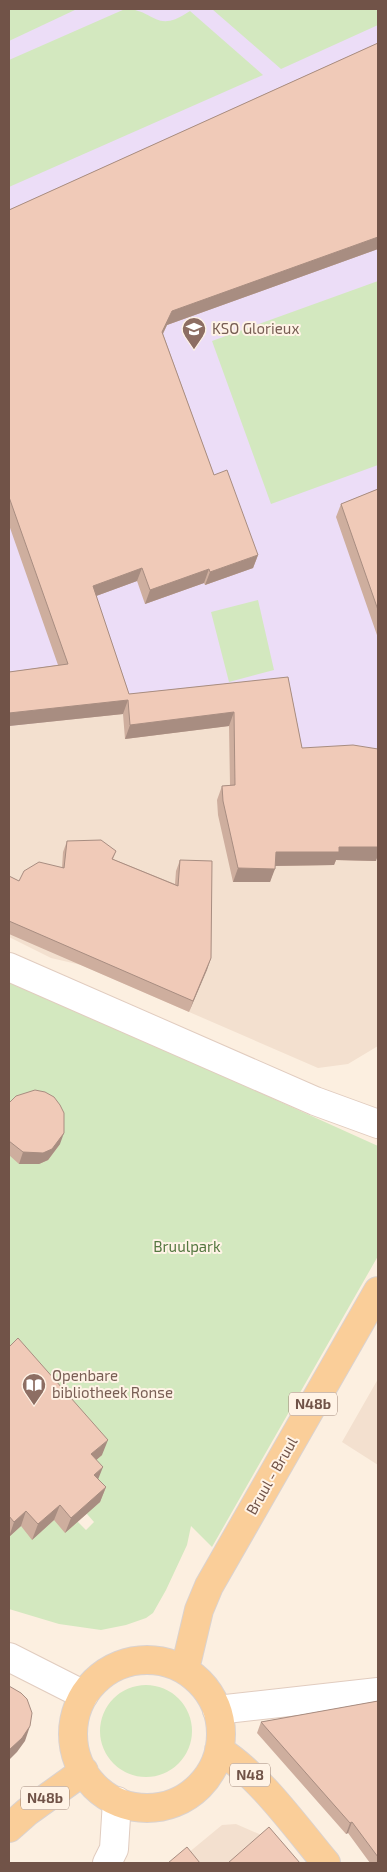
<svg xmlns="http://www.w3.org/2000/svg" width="387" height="1872" viewBox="0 0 387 1872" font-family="'Exo 2',sans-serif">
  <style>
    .residential { fill: #f3e0cf }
    .education { fill: #ecddf7 }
    .green { fill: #d3e8bf }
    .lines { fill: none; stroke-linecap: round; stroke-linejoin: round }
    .street-casing { stroke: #e1ccbf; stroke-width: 30 }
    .primary-casing { stroke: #dad2cf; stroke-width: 30 }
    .street { stroke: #fff; stroke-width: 28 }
    .primary { stroke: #face99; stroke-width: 28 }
    .wall { fill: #ceae9e }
    .shaded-wall { fill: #a88d81 }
    .building { fill: #f0cab8; stroke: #a88d81 }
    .labels { text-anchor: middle; stroke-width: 4; stroke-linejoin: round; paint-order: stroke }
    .shield { fill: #fff3e6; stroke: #9c8377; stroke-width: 1 }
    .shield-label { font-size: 14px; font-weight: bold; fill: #715348 }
    .education-label { font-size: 15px; fill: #785e54; stroke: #fff3e6; text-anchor: start }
    .park-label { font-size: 15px; fill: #557841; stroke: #fff3e6 }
    .street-label { font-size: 15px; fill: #715348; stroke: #fff3e6 }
  </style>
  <rect width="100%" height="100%" fill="#fcefe0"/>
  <path class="residential" d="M283,691L378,764V1046L348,1064L318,1068L81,965L51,958L9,937V726L126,713Z
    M378,1379V1465L342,1442Z
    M236,1824L266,1837L290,1863H176L222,1825Z"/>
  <path class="education" d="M9,9H378V764L297,762L283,691L126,713L9,726Z"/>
  <path class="green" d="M9,9H77L9,41Z
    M125,9C155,9 155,35 190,11L263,75L9,187V60Z
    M212,9H378V25L281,69Z
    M378,281V465L271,504L212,341Z
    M258,600L274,670L229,682L211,612Z
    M9,979L378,1146V1256L212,1547L191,1526L187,1545L166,1590L153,1613L146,1618L126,1625L101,1630L59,1624L9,1609V1537L25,1522L32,1539L54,1520L78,1522L86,1530L94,1522L87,1514L9,1357Z
    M100 1731a46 46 0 1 1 92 0a46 46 0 1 1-92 0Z"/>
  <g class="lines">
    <g class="street-casing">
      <path id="street" d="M9,967L315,1101L378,1124
        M9,1657L84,1695
        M217,1710L378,1692
        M107,1863L114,1849L117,1801"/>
    </g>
    <g class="primary-casing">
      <path id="primary" d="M73 1734a74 74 0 1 1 148 0a74 74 0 1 1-148 0Z
        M185,1669L199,1610L209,1586L378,1291
        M219,1750C259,1775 295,1826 326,1863
        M9,1828L27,1812L84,1771"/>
    </g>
    <use href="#street" class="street"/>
    <use href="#primary" class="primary"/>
  </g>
  <path class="wall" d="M378,43V249L167,325L163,334L214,475L258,555L253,568L205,585L204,583L145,604L137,581L96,596L129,694L288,677L302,748L376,861L336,860L334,865L275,866L270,882H233L218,815L217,800L222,786L230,785L229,726L125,739L123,714L9,726V672L58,665L9,525V210Z
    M378,489V638L336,517L341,504Z
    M67,841L116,851L113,859L175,884L176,871L180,860L211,958L189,1012L9,934V876L19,881L62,868L63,852Z
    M9,1103L60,1144L48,1160L39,1164H19L9,1155Z
    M9,1347L102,1455L96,1460L98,1479L106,1487L100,1502L65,1533L54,1520L32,1540L21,1526L9,1537Z
    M378,1701V1863H370L348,1833L346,1834L257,1733L261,1722Z"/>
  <path class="shaded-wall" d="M378,237V249L167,325L157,345L162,332L172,311Z
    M258,555L253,568L205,585L210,572Z
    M142,568L137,581L88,599L93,586Z
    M209,569L204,583L145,604L150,590Z
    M128,700L123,714L9,726V713Z
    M234,712L229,726L125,739L130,725Z
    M339,847H378V855L376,861L336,860L334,865L271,866L276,852Z
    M238,868L275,869L270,882H233Z
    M211,958L207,970L189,1012L193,1001Z
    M64,1133L60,1144L48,1160L39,1164H19L23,1152Z
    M108,1440L102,1455L86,1469L91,1454Z
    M103,1467L97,1482L94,1475Z
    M106,1487L100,1502L65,1533L71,1518Z
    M60,1505L54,1520L32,1540L38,1524Z
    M26,1511L21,1526L9,1537L14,1522Z
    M30,1726L25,1741L17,1752L9,1760V1750Z
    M352,1822L348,1833L346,1834L350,1823Z"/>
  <path class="building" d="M378,43V237L172,311L162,332L214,475L227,470L258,555L210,572L209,569L150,590L142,568L93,586L129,694L288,677L302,748L353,745L378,749V847H339V852H276L275,869L238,868L223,801L222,786L235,785L234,712L130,725L128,700L9,713V672L68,664L9,497V210Z
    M378,489V610L341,504Z
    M101,840L116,851L112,859L178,886L180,860L212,861L211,958L193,1001L9,921V876L19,881L24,871L39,862L64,868L67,841Z
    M35,1090L45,1092L54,1097L60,1105L64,1113V1133L52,1149L43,1153L23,1152L9,1141V1103L16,1096Z
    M18,1338L108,1440L91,1454L103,1467L94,1475L106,1487L71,1518L60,1505L38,1524L26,1511L14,1522L9,1516V1347Z
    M9,1686L21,1693L27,1699L32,1713L30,1726L22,1738L9,1750Z
    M378,1701V1857L352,1822L350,1823L261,1722Z
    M269,1827L300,1863H228Z
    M187,1847L200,1863H168Z"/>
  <defs>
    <g id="school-pin" transform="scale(1.25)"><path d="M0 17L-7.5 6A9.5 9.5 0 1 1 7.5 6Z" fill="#8d6e63" stroke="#fff3e6"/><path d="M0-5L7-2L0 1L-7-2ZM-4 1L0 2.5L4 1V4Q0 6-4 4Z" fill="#fff"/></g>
    <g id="library-pin" transform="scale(1.25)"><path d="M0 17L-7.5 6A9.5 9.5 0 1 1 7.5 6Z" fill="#8d6e63" stroke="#fff3e6"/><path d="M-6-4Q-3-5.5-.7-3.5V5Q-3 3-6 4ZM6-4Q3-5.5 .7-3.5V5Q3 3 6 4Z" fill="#fff"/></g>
  </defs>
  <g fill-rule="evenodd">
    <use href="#school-pin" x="194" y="329"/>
    <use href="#library-pin" x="34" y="1385"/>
  </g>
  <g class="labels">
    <g class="shield">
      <rect x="289" y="1392.5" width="48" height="23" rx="4"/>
      <rect x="230" y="1763.5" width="40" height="23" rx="4"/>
      <rect x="21" y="1786.5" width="48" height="23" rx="4"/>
    </g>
    <g class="shield-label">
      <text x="313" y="1409">N48b</text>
      <text x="250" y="1780">N48</text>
      <text x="45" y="1803">N48b</text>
    </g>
    <g class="education-label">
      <text x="212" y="334">KSO Glorieux</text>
      <text x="52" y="1381">Openbare<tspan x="52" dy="17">bibliotheek Ronse</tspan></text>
    </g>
    <g class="park-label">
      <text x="187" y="1252">Bruulpark</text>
    </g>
    <g class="street-label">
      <text transform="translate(272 1476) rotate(-60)" y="5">Bruul - Bruul</text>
    </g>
  </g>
  <rect width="387" height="1872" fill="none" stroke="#715348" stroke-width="20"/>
</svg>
